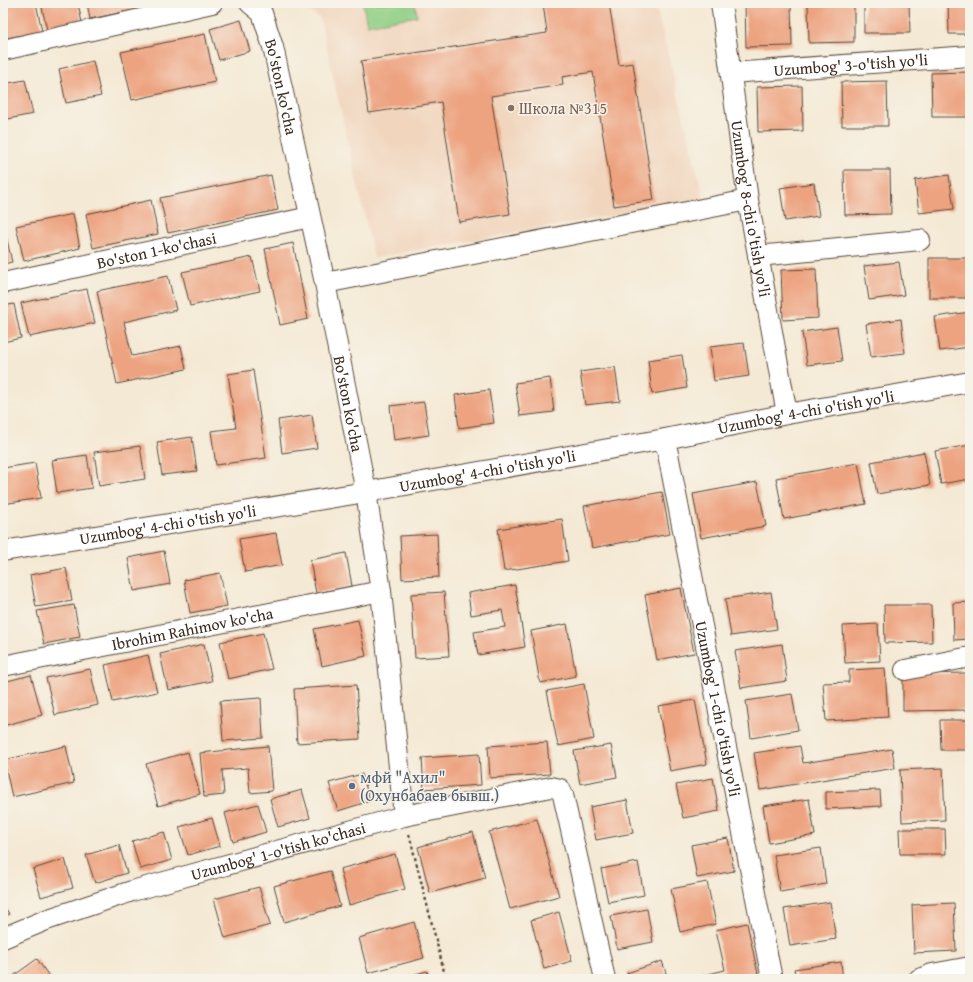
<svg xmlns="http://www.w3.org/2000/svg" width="973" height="982" viewBox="0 0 973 982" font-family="'Gentium Book Plus',serif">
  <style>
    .built { fill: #f1d5bd }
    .green { fill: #90cf85; stroke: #667c52 }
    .building { fill: #eda380 }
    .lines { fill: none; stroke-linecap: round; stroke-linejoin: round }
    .minor-casing { stroke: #574739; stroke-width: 22 }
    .path { stroke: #574739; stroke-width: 2.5; stroke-dasharray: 3 3; stroke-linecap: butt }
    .minor { stroke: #fff; stroke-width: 20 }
    .education-dot { fill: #8d6e63; stroke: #f7f3e8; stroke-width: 1.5 }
    .service-dot { fill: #5c6f8a; stroke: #f7f3e8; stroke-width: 1.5 }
    .labels { text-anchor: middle; stroke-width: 3; stroke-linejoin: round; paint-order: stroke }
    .street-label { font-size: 16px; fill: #3b2a1e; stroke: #f7f3e8 }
    .education-label { font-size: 16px; fill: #785e54; stroke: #f7f3e8; text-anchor: start }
    .service-label { font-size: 16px; fill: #4e5e75; stroke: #f7f3e8; text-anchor: start }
  </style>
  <rect width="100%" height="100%" fill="#f7f3e8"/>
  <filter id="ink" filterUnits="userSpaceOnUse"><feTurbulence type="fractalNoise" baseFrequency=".025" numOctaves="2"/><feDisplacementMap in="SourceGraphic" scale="8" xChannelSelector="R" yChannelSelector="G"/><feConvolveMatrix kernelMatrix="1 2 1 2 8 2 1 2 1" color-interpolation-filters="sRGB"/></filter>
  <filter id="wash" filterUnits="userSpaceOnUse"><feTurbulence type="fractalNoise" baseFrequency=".012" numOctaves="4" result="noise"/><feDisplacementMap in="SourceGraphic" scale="16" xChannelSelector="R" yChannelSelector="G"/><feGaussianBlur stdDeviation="0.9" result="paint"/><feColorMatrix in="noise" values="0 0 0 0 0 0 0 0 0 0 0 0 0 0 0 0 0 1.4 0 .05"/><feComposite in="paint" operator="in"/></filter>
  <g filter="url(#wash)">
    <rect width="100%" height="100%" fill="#f4e9d4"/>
    <path class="built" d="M298,3H655L704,199L374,258L320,18Z"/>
    <path class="green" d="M363,3H415L417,16L367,25Z"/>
    <g id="blocks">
      <path class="building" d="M3,3H36L42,31L7,38L3,18Z
        M41,3H78L82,23L47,30Z
        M87,3H162V4L90,19Z
        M543,3H609L619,65L633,63L654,200L614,206L593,72L562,77L563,85L491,96L510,214L459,222L441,102L369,113L361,61L547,33Z
        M745,3H791L792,46L746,47Z
        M808,3H854V42L809,43Z
        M864,3H909L910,33H864Z
        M948,3H970V34H949Z
        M241,20L250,51L219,60L210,29Z
        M205,34L215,82L132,100L121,52Z
        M93,61L101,96L66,103L59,69Z
        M970,72V117H932L931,73Z
        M25,80L33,114L3,120V84Z
        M887,81L888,126H842L841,82Z
        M802,86L803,131L758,132L757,87Z
        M844,170H890L891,214L845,215Z
        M271,175L278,210L168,233L160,198Z
        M949,175L954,209L919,213L915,180Z
        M814,183L819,216L785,221L780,188Z
        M151,200L158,234L93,248L86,214Z
        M73,214L80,248L24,261L16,226Z
        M4,227L12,262L3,264V228Z
        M293,243L308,319L280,325L265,249Z
        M252,257L260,291L190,306L182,272Z
        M929,258H970V298H929Z
        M899,262L904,295L869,300L864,266Z
        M816,269L818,318L783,320L781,270Z
        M168,276L176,310L124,322L132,356L181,346L186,369L117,384L97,291Z
        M87,289L95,323L29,337L21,303Z
        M14,304L21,338L3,342V306Z
        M970,312V347L940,351L935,317Z
        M901,319L905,353L871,357L866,324Z
        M837,327L842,361L807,365L802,332Z
        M744,343L749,376L714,381L710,347Z
        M682,355L687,388L652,394L648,360Z
        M615,367L620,401L585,405L580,372Z
        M253,370L266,458L216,465L211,431L236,428L228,374Z
        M550,378L554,412L520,416L515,383Z
        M489,390L494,423L459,428L455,395Z
        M424,402L429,435L394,440L390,406Z
        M312,415L317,448L282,453L278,420Z
        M192,437L197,471L162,475L157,442Z
        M970,445V479L941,484L935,451Z
        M140,446L145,479L99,486L94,452Z
        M924,452L930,485L877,494L871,462Z
        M87,455L92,488L57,493L52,460Z
        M35,463L41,498L3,504V468Z
        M858,463L866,504L784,519L776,478Z
        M757,482L766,526L701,538L693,494Z
        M662,492L670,534L592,548L584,506Z
        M562,519L568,561L504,571L498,529Z
        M276,533L282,565L245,572L239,539Z
        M437,534L439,577L402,579L400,536Z
        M164,551L170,584L134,591L128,558Z
        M346,553L352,586L316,593L310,560Z
        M66,568L72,601L36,607L30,575Z
        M220,573L227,606L190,613L184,580Z
        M515,585L525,647L478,655L474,632L505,627L502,610L471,615L468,593Z
        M681,588L694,653L657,660L645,595Z
        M444,592L449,656L415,658L411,594Z
        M771,592L777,629L731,636L725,599Z
        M970,602V639L954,640L953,603Z
        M74,605L80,637L44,644L37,611Z
        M884,605H931L932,642L885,643Z
        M358,620L366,656L322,666L314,629Z
        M567,624L576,676L540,683L531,631Z
        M878,624L880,661L845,663L843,626Z
        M263,633L272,669L228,679L220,642Z
        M204,644L212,681L168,690L160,654Z
        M782,644L787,681L741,688L735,651Z
        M148,655L157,692L113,702L105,665Z
        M885,668L888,717L826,721L823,683L849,682V670Z
        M90,669L98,705L55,715L46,678Z
        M970,673V710L903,711V674Z
        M31,675L42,715L3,726V682Z
        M584,684L594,739L558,746L547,691Z
        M356,685L360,739L297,743L294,689Z
        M792,694L798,730L751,738L746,701Z
        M261,698L263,738L223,741L220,701Z
        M695,700L707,764L670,771L658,706Z
        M940,720H970V750H941Z
        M547,742L550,774L490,778L488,746Z
        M611,745L617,777L580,784L574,751Z
        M66,746L74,783L12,797L4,760Z
        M268,746L272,791L250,793L248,768L222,770L224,795L204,797L200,753Z
        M800,746L803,763L892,749L895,768L760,790L754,753Z
        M188,752L200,794L158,806L146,764Z
        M479,754L481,785L424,789L422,758Z
        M943,768L945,820L902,822L900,770Z
        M362,774L370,801L338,811L329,783Z
        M713,778L719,811L683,818L676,785Z
        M302,790L310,818L278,827L270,799Z
        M880,790L881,806L826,809V792Z
        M809,799L815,835L769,843L763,806Z
        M627,800L633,833L596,840L590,807Z
        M258,804L266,832L233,842L225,813Z
        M212,818L220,846L188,855L179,827Z
        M537,819L559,896L510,909L489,832Z
        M899,829H945L946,854H900Z
        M164,832L172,860L140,869L132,841Z
        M473,832L485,878L430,893L418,847Z
        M728,838L734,871L697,878L691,845Z
        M119,845L127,873L95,883L86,855Z
        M821,848L826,884L780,892L774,855Z
        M395,854L405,889L349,905L340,869Z
        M65,859L73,888L41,897L33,869Z
        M638,862L644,895L608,902L601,869Z
        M330,871L340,906L284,922L274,886Z
        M707,882L716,924L680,932L671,889Z
        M968,884H970V910H969Z
        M259,887L270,925L225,938L214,899Z
        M830,902L836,939L790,946L784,909Z
        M954,903L956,951L914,953L912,905Z
        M3,904L9,914L3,917Z
        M647,909L653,942L617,949L611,916Z
        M559,912L572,961L544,969L531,920Z
        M414,922L424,958L368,973L359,938Z
        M747,923L759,979H696V977L725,970L716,930Z
        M37,959L51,979H9Z
        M662,961L668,979H629L627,973Z
        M841,962L843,979H796L794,969Z
        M427,971L429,979H398Z"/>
    </g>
  </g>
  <g filter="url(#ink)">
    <use href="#blocks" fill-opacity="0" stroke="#574739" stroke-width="1"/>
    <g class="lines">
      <g class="minor-casing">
        <g id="minor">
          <path id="s1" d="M250,3L262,13L273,47L325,283L366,492L381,591L404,816"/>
          <path id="s2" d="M721,3L748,200L787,414"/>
          <path d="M3,50L212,3"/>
          <path id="s3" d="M731,73L970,56"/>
          <path d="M758,256L920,240"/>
          <path id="s4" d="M3,283L310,217"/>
          <path d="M325,283L748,200"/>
          <path id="s5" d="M665,439L772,979"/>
          <path id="s6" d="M3,551L366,492L665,439L787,414L970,382"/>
          <path id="s7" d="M3,666L381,591"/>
          <path d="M905,670L970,657"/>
          <path id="s8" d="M3,938L46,920L132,891L404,816L551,787L560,789L563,795L605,979"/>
          <path d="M919,979L932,974L970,967"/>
        </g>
      </g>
      <path class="path" d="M409,834L446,979"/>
      <use href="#minor" class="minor"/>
    </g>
  </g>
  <circle class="education-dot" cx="511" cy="108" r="4"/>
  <circle class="service-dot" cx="352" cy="786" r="4"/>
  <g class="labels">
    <g class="street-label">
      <text dy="6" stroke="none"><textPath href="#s3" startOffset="120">Uzumbog' 3-o'tish yo'li</textPath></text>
      <text dy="6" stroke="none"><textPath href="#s1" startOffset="92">Bo'ston ko'cha</textPath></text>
      <text dy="6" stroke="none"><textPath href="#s2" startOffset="208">Uzumbog' 8-chi o'tish yo'li</textPath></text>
      <text dy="6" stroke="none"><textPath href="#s4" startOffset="157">Bo'ston 1-ko'chasi</textPath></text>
      <text dy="6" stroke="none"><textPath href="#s1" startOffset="416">Bo'ston ko'cha</textPath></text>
      <text dy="6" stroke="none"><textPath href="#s6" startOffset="815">Uzumbog' 4-chi o'tish yo'li</textPath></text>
      <text dy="6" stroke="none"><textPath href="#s6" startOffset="491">Uzumbog' 4-chi o'tish yo'li</textPath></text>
      <text dy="6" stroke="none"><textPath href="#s6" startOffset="167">Uzumbog' 4-chi o'tish yo'li</textPath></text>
      <text dy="6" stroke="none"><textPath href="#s7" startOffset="193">Ibrohim Rahimov ko'cha</textPath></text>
      <text dy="6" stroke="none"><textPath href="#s5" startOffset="275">Uzumbog' 1-chi o'tish yo'li</textPath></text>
      <text dy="6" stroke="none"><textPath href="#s8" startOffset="289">Uzumbog' 1-o'tish ko'chasi</textPath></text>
    </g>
    <g class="education-label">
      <text x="519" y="114">Школа №315</text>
    </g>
    <g class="service-label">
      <text x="360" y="783">мфй "Ахил"<tspan x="360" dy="18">(Охунбабаев бывш.)</tspan></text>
    </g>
  </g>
  <rect width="973" height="982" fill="none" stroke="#f7f3e8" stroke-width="16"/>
</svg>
